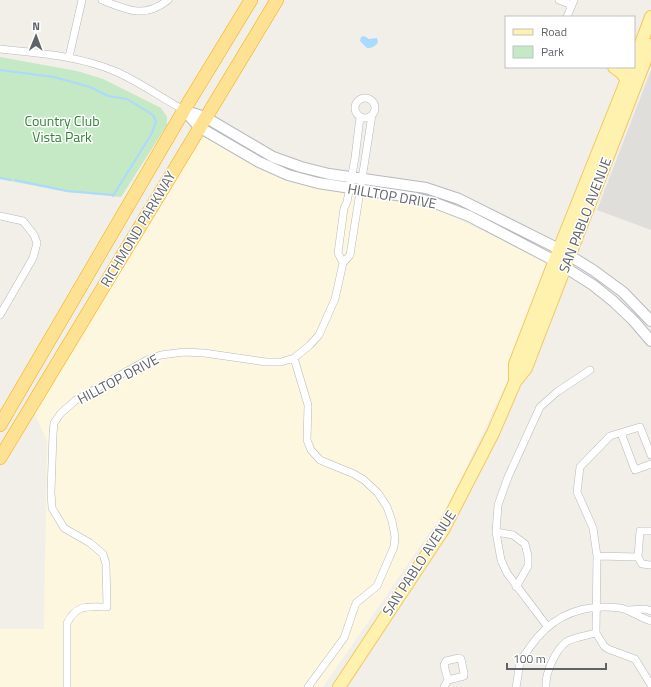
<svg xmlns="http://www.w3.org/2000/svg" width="651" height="687" viewBox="0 0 651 687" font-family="'Titillium Web',sans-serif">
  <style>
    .commercial { fill: #fef7e0 }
    .industrial { fill: #e0deda }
    .green { fill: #c5e8c5 }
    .water { fill: #aadaff }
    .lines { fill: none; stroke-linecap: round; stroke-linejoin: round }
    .stream { stroke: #aadaff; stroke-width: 2 }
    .street-casing { stroke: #b5b8bc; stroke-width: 8 }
    .secondary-casing { stroke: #b6babf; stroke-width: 12 }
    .primary-casing { stroke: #f2c960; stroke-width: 14 }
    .highway-casing { stroke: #f9ab00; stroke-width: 14 }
    .street { stroke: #fff; stroke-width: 7 }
    .secondary { stroke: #fff; stroke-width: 10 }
    .primary { stroke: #fff2af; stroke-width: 12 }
    .highway { stroke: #fde293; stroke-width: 13 }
    .labels { text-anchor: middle; stroke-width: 3; stroke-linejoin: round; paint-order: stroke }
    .park-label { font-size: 14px; fill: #348238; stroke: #fff }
    .street-label { font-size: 14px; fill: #5f6368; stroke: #fff }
  </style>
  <rect width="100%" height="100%" fill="#f1efe8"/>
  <path class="commercial" d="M201,135L311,187L433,207L550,263L506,384L448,506L323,687H0V629H44L47,441L33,410Z"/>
  <path class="industrial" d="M651,70V230L597,210Z"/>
  <path class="green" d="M0,57L77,71L103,79L161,108L167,117V125L121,197L67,192L0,179Z"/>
  <path class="water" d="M364,36L369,39L377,38L378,42C377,45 371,49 367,48L360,41L361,37Z"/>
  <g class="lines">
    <path class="stream" d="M0,70L54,77L90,87L108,96L127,99L153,115L156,122L152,133L113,196
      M0,178L11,180
      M15,180L67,191L114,195"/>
    <g class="street-casing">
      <path id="street" d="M102,0C127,10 144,19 168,0
        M559,0L572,5
        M567,17L574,0
        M0,49C39,53 80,56 117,72C139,82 162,98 184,110
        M69,57L82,0
        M355 108a10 10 0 1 1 20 0a10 10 0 1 1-20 0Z
        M0,216L23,221L34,235L37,243L33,258L0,315
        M343,263L350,255L372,115
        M343,263L338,253L344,208L347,202L355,158L360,117
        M294,358L308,405L307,440L311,450L320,460L354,474L364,480L378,493L387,507L392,521L395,537L394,547L377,586L356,603L344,638L308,687
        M621,433L635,470L651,464
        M651,455L640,427L610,436L580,467L577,492L593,528L597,556L596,633L604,646L608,649L635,659L651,685
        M651,531H640L638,557L642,564L651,565
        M496,532L513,535L525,544L528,556V566L516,587
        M597,556L638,557
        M629,610L646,609L651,611
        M547,626L507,573L501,560L496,532L498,505L508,477L540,407L557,392L590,370
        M67,687V623C77,604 87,607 107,607L106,564L103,554L90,543L64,528L52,508L51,492L53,434L54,423L61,413L76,400L147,360L161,355L184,352L204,353L266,362H281L294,358L310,345L319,335L335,299L343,263
        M444,687L448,680L444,665L446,661L459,658L461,659L464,673V676L448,680
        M516,687C518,679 518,670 520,663C522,657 527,652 530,647C552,615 582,603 620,608C631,610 640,618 651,621
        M546,687C545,673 555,651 566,642C571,638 589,635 596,633"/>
    </g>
    <g class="secondary-casing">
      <path id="secondary" d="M184,110L199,127L259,162L288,175L318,183L416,198L435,203L469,216L555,261L593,285L613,301L633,320L651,341
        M186,111L205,117L273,157L301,167L329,174L426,188L459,199L559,249L593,270L623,292L651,321"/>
    </g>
    <g class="primary-casing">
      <path id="primary" d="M634,62L651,17
        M614,67L621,72L627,80
        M515,382V364L562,242L632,67
        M339,687L443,530L493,433L515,382L526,368L651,45"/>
    </g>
    <g class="highway-casing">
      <path id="highway" d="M0,425L184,110L251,0
        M0,458L277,0"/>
    </g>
    <use href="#street" class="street"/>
    <use href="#secondary" class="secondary"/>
    <use href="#primary" class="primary"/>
    <use href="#highway" class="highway"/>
  </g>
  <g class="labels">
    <g class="park-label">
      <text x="62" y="126">Country Club<tspan x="62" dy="16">Vista Park</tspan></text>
    </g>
    <g class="street-label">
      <text transform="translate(392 196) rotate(10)" y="5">HILLTOP DRIVE</text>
      <text transform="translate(585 215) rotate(-69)" y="5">SAN PABLO AVENUE</text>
      <text transform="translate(138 229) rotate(-59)" y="5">RICHMOND PARKWAY</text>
      <text transform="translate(118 379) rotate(-28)" y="5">HILLTOP DRIVE</text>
      <text transform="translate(419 563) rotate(-57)" y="5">SAN PABLO AVENUE</text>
    </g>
  </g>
  <rect x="505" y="16" width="130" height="52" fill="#ffffff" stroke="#bfc1c3"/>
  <rect x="513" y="29" width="20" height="6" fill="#fff2af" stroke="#bfc1c3"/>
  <text x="541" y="36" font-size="12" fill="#5f6368">Road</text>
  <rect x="513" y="46" width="20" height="12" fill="#c5e8c5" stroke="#bfc1c3"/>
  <text x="541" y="56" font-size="12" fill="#5f6368">Park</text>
  <g transform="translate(36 36) rotate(1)" stroke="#ffffff" stroke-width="3" paint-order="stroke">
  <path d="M0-3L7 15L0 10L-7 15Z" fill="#5f6368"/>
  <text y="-6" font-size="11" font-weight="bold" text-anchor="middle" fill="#5f6368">N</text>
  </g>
  <path d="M507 663v6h99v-6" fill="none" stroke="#5f6368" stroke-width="2"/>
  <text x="513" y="663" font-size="12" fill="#5f6368" stroke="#ffffff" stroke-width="3" paint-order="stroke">100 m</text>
</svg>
